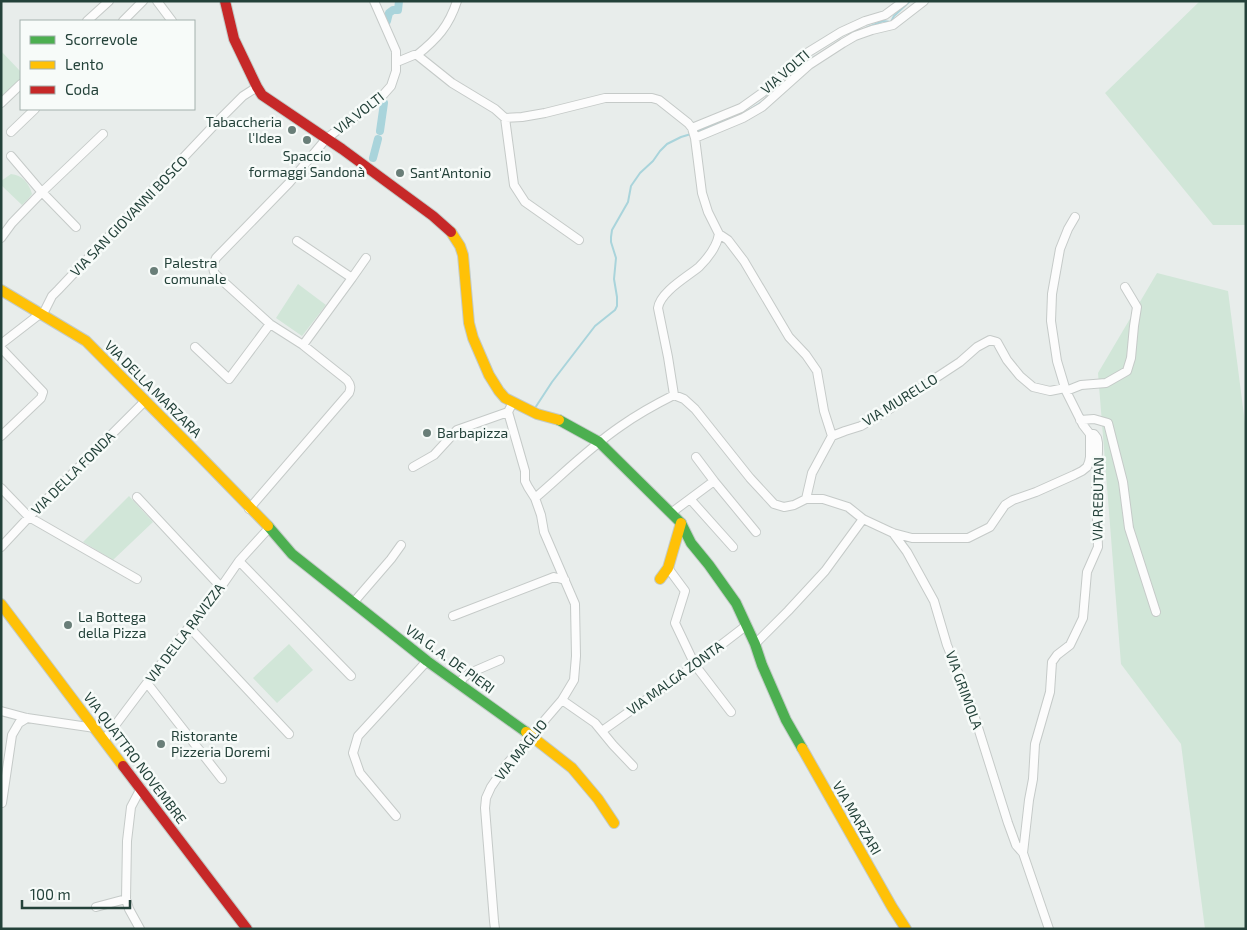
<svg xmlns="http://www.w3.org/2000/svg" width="1247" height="930" viewBox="0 0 1247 930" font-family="'Exo 2',sans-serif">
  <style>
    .green { fill: #d1e6d8 }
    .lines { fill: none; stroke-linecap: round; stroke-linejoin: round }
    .stream { stroke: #a9d4db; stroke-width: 2 }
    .canal { stroke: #a9d4db; stroke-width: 8 }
    .street-casing { stroke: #c5cac8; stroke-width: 10 }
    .fast-casing { stroke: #c3cbc8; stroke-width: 12 }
    .slow-casing { stroke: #c3cbc8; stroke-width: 12 }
    .jam-casing { stroke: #c3cbc8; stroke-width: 12 }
    .street { stroke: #fcfcfc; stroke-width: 8 }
    .fast { stroke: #4caf50; stroke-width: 10 }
    .slow { stroke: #ffc107; stroke-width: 10 }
    .jam { stroke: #c62828; stroke-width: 10 }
    .poi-dot { fill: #697e78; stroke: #f7fbf9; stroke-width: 2 }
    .labels { text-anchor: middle; stroke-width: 5; stroke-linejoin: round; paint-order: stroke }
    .street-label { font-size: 14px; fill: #24423a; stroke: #f7fbf9 }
    .poi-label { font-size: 14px; fill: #24423a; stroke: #f7fbf9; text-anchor: start }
  </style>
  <rect width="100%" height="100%" fill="#e8edeb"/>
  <path class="green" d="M1200,1H1246V225H1213L1105,93Z
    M1,51L21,72V80L1,99Z
    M11,174C22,175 29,183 32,194L28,199L22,205L1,185V181Z
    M1157,273L1228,291L1246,431V929H1205L1181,744L1121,664L1098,373Z
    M298,284L326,305L302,336L276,318Z
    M129,496L153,522L113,560L83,542Z
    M289,644L313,670L277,703L253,678Z"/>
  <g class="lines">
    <path class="stream" d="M866,28L883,21L891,22L894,16L910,1
      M795,73L807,61L816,56
      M695,132L741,115L762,102L771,94
      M535,408L552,382L595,326L615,310L617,306V297L614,279L616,258L611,242V237L612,230L628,202L631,186L640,173L653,161L660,151L667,144L681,137L691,134"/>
    <path class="canal" d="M387,21L389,13L393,10H398L399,1
      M380,131L384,103
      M373,158L378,139"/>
    <g class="street-casing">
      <path id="street" d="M157,1L172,21
        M87,21L109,1
        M123,21L143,1
        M417,55L452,83L495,109L505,118L522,117L545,113L605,98H652L659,100L688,123L692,128L695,138L702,193L708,212L719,234L728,240L744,261L789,337L806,355L817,371L824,411L832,436
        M397,62L414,55H417C437,39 449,26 457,1
        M1,103L21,84
        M505,118L514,185L525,202L579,240
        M692,128L741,108L762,93L802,56L841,32L865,21L885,15L904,1
        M11,132L35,109
        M695,138L743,118L762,107L809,65L843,43L855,36L872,30L893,25L924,1
        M11,156L40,190L76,227
        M1,238L12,223L42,192L103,134
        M297,241L352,278L303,345
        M352,278L366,258
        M1,344L45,310L52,296L58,290L219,120L243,96L257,87
        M195,347L229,379L270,324
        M1,348L43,392L41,398L1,436
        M1066,391L1081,385L1106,383L1127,371L1131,358L1134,326L1137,307L1125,287
        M674,395L668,357L658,308C660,292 687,277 699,267C707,259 717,246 719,234
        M1080,420L1094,419L1108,423L1123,482L1129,528L1156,612
        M696,457L714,481
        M413,467L434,455L457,430L508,412
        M1,488L29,517L137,579
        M137,497L221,587
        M535,498C563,474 590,447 621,426C638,414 656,404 674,395L684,399L695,409L750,478L774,504L784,507L794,505L806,499L812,473L832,436L845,431L861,426L898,404L925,385L960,362L977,347L990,340L997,342L1007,360L1020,376L1033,387L1050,391L1065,388
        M806,499H823L848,507L863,519L893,533L912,538H968L990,527L1005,505L1013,500L1036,492L1074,475L1082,471L1087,467L1089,462L1090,457V434L1083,425L1066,391L1057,361L1051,321L1052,294L1060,249L1068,229L1075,217
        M691,500L733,547
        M249,509L349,393C351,388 351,385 347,380L303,345L270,324L215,274C212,268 213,264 216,258L289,183L326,139L383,95L391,86L396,71V51L374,1
        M671,513L714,481L756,532
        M893,533L907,552L934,601L947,645L970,702L1008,823L1016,845L1023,853L1049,929
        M1,547L29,517L145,401
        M239,561L351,676
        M668,568L685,591L675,623L695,665L731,712
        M353,603L391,559L401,545
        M453,616L554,577L565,580
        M189,627L289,734
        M755,644L788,611L825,571L863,519
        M147,683L222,779
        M459,684L464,677L470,673L500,660
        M562,700L595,723L613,745L633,766
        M1,711L27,718L95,728
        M602,731L695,665L747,625
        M104,740L189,627L221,587L239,561L269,528
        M2,803L12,735L19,723L27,718
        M396,816L360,773L353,753L358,736L427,661
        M1023,853L1029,800L1033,779L1035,744L1050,692L1052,662L1057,655L1070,645L1083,618L1087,572L1098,547L1096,490L1098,451V443L1097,438L1094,434H1090
        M126,899L129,909L140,929
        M96,907L126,899L127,841L131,807L141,788
        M495,929L494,921L485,808L486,798L491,787L506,765L562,700L574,680L576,656L575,604L544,532L541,515L535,498L528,487L525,481V471L508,412L513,402"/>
    </g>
    <g class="fast-casing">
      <path id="fast" d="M559,420L599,442L681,523L691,543L709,565L736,603L755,644L762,665L786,720L802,748
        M268,526L292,554L427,661L526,732"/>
    </g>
    <g class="slow-casing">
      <path id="slow" d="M451,232L460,246L463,255L469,323L473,338L489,375L499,391L505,398L537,414L559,420
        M1,290L86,341L198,454L268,526
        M660,579L668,568L681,523
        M1,604L123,766
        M526,732L572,768L598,799L614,823
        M802,748L892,907L906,929"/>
    </g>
    <g class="jam-casing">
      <path id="jam" d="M225,1L234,39L257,87L262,95L342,149L433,216L451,232
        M123,766L247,929"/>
    </g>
    <use href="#street" class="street"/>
    <use href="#fast" class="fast"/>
    <use href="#slow" class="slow"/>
    <use href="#jam" class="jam"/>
  </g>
  <g class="poi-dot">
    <circle cx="292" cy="130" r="5"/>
    <circle cx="307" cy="140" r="5"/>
    <circle cx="400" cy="173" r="5"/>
    <circle cx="154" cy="271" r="5"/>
    <circle cx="427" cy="433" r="5"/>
    <circle cx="68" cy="625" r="5"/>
    <circle cx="161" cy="744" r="5"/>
  </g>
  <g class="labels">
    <g class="street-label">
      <text transform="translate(785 72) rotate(-41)" y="5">VIA VOLTI</text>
      <text transform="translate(359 113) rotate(-38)" y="5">VIA VOLTI</text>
      <text transform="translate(129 216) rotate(-46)" y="5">VIA SAN GIOVANNI BOSCO</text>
      <text transform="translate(153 389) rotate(45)" y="5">VIA DELLA MARZARA</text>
      <text transform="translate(900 400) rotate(-32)" y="5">VIA MURELLO</text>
      <text transform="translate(73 473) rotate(-45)" y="5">VIA DELLA FONDA</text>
      <text transform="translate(1098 499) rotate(-89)" y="5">VIA REBUTAN</text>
      <text transform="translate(185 633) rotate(-53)" y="5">VIA DELLA RAVIZZA</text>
      <text transform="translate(450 659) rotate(36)" y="5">VIA G. A. DE PIERI</text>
      <text transform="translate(675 678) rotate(-36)" y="5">VIA MALGA ZONTA</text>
      <text transform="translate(964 690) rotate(70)" y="5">VIA GRIMOLA</text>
      <text transform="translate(521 750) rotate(-51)" y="5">VIA MAGLIO</text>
      <text transform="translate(135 758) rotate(53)" y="5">VIA QUATTRO NOVEMBRE</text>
      <text transform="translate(857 818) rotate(60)" y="5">VIA MARZARI</text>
    </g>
    <g class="poi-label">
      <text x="282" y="127" text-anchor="end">Tabaccheria<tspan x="282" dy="16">l'Idea</tspan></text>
      <text x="307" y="161" text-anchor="middle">Spaccio<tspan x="307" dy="16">formaggi Sandonà</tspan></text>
      <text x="410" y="178">Sant'Antonio</text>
      <text x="164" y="268">Palestra<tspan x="164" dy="16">comunale</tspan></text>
      <text x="437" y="438">Barbapizza</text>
      <text x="78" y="622">La Bottega<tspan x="78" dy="16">della Pizza</tspan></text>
      <text x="171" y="741">Ristorante<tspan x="171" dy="16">Pizzeria Doremi</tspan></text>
    </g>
  </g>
  <rect width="1247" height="930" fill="none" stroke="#24423a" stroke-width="5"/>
  <rect x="20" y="20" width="175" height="90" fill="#f7fbf9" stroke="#a3b1ad"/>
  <rect x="30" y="36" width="25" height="8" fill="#4caf50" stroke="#a3b1ad"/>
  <text x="65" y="45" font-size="15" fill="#24423a">Scorrevole</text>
  <rect x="30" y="61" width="25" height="8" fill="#ffc107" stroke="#a3b1ad"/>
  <text x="65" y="70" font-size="15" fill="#24423a">Lento</text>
  <rect x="30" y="86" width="25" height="8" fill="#c62828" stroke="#a3b1ad"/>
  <text x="65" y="95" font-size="15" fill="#24423a">Coda</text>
  <path d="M22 900v8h108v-8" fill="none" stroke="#24423a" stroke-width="2.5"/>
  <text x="30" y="900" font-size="15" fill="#24423a" stroke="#f7fbf9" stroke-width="4" paint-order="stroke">100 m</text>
</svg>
